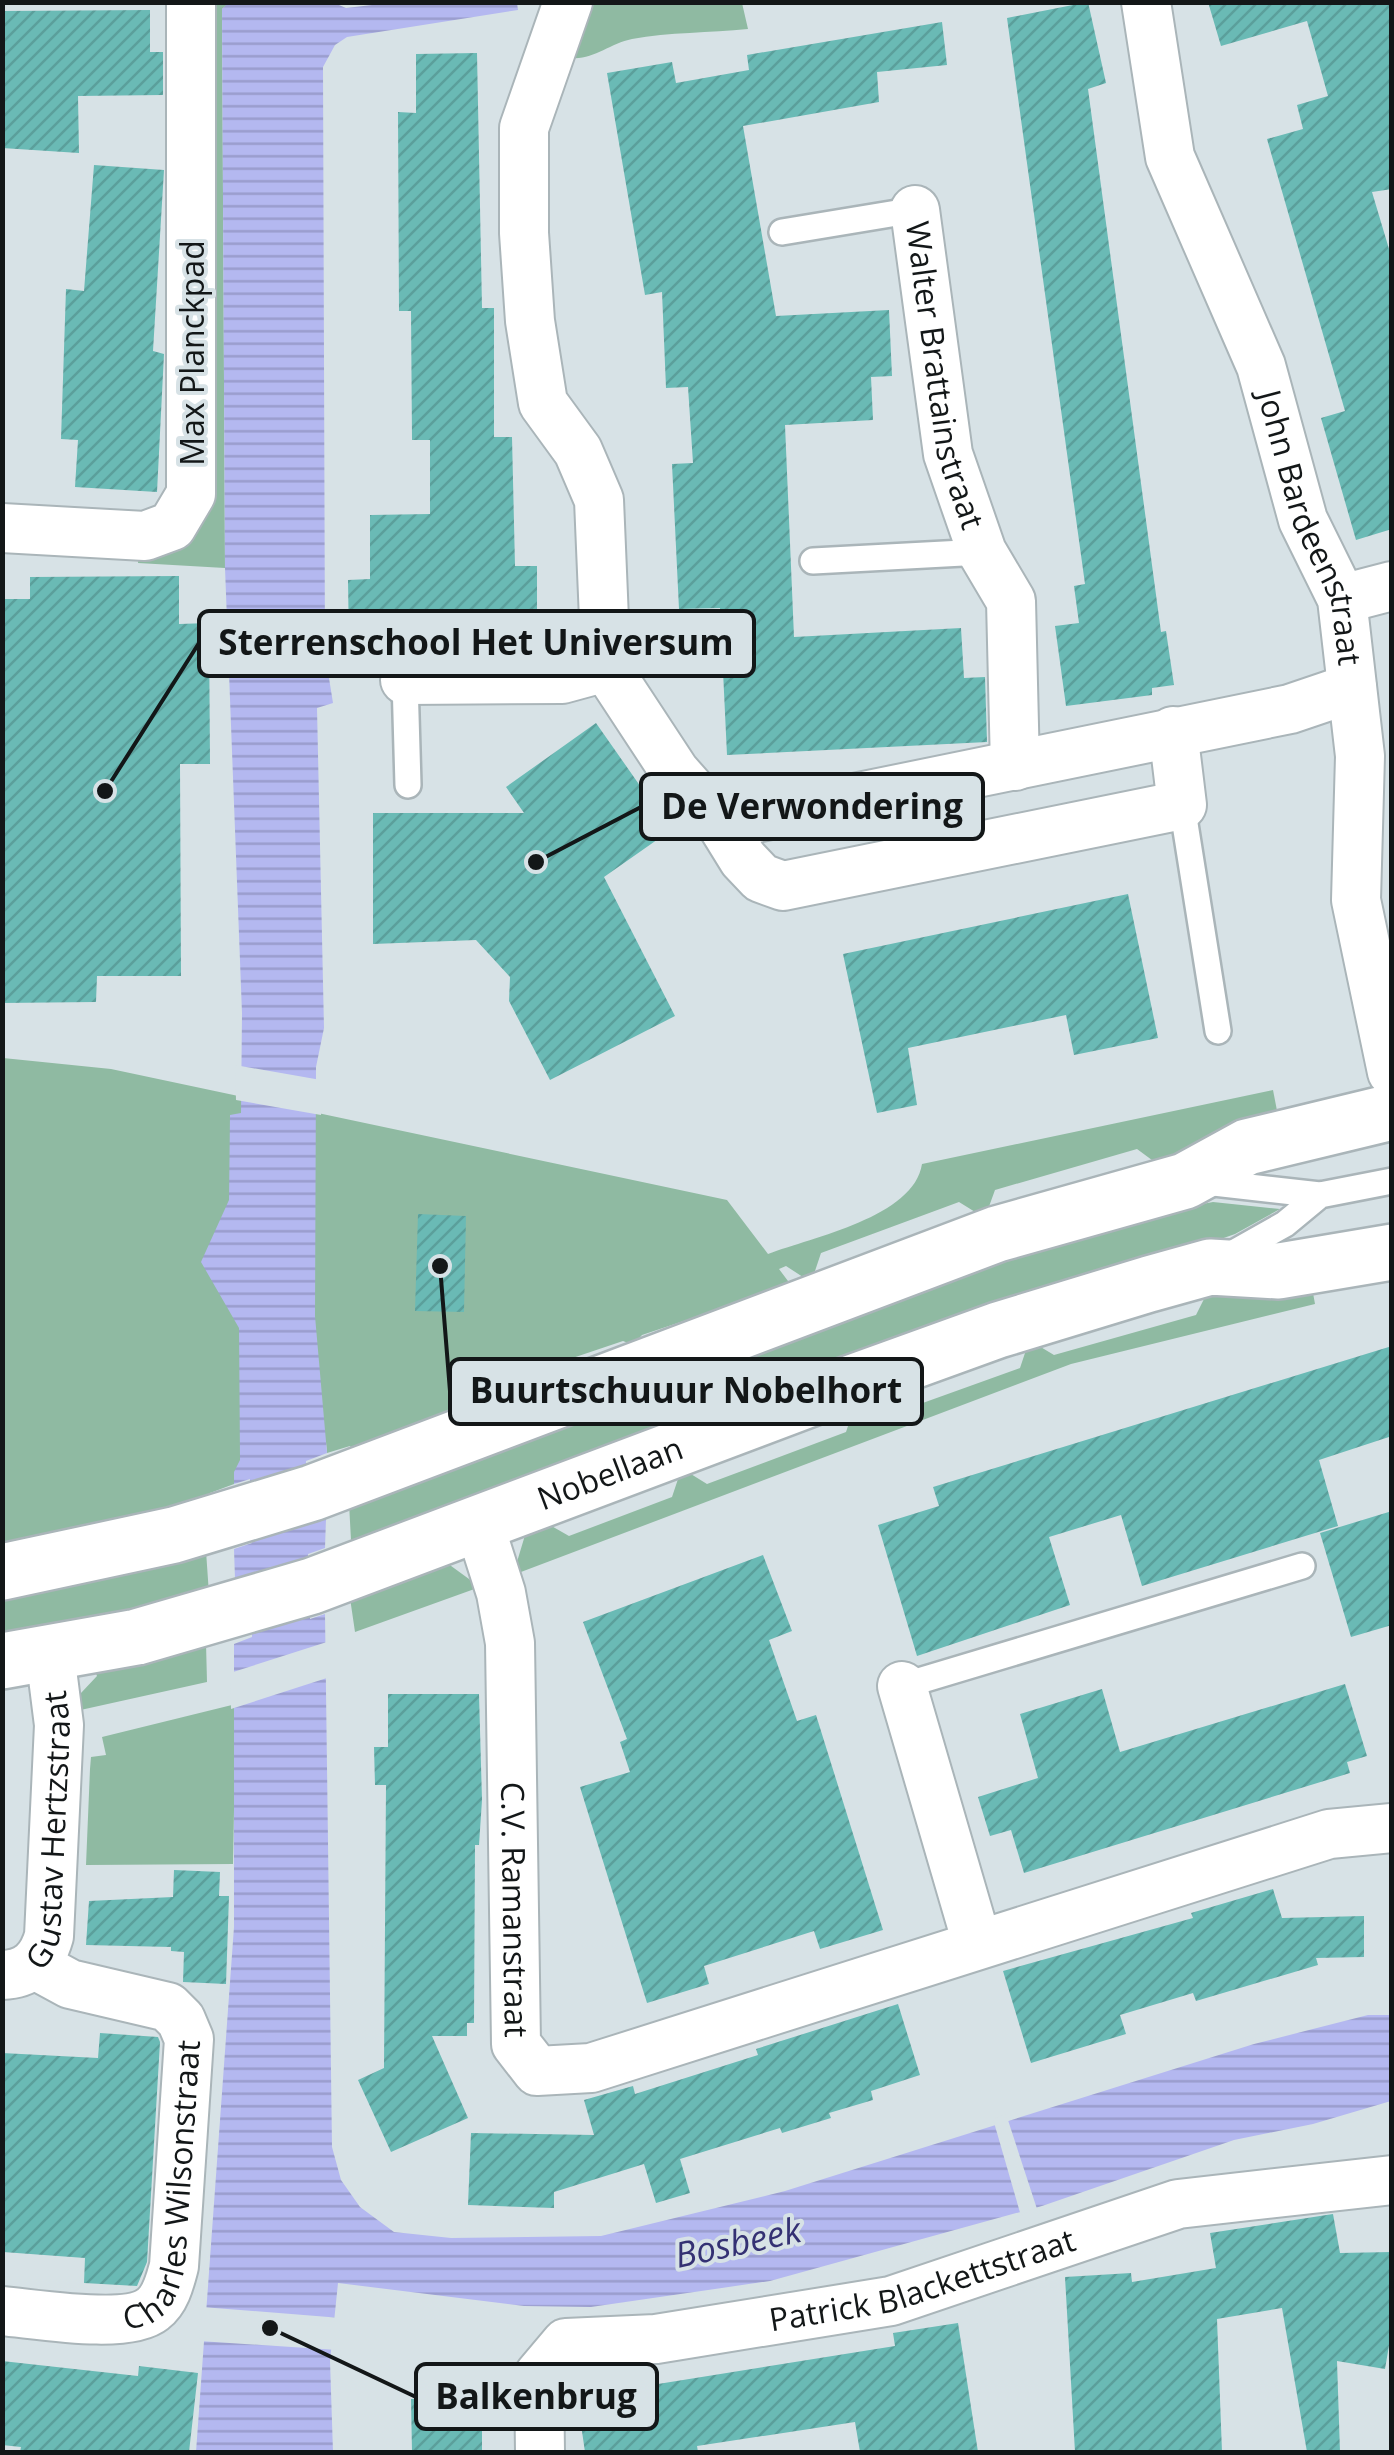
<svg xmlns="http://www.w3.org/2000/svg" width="1394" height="2455" viewBox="0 0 1394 2455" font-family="'Open Sans',sans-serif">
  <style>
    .green { fill: #8fbaa2 }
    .water { fill: url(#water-rules) }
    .pier { fill: #d7e2e6 }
    .building { fill: url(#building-hatch) }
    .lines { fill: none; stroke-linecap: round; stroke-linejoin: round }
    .lane-casing { stroke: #aab5b9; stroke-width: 30 }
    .street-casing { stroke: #aab5b9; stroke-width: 52 }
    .secondary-casing { stroke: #aab5b9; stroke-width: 60 }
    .lane { stroke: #fff; stroke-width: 25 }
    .street { stroke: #fff; stroke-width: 48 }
    .secondary { stroke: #fff; stroke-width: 55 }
    .labels { text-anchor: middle; stroke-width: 8; stroke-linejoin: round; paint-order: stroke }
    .street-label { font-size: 32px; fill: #131718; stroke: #d7e2e6 }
    .water-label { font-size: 35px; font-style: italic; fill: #343173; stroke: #d7e2e6 }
    .leader { fill: none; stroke: #131718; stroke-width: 4 }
    .callout-dot { fill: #131718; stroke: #d7e2e6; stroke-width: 4 }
    .callout { fill: #d7e2e6; stroke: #131718; stroke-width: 4 }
    .callout-label { font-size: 35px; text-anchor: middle; font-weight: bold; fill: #131718 }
  </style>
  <defs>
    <pattern id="water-rules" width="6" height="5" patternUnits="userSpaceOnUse" patternTransform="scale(2.5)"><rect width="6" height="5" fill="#b4b8f0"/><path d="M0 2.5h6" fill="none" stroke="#9a9dcd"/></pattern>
    <pattern id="building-hatch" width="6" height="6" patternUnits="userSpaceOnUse" patternTransform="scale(2.5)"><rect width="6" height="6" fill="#6abab5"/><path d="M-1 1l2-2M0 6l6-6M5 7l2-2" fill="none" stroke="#5b9f9b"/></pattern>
  </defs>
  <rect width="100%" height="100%" fill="#d7e2e6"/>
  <path class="green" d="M203,3H229L222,9L225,568L138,563L139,553L189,538L207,511Z
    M581,3H742L748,29C710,33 669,32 632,39C608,44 590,63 566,57Z
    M3,1058L111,1069L727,1200L768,1254C813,1237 914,1217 922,1164L1273,1090L1279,1121L1156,1163L1137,1149L995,1190L987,1212L980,1215L959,1202L821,1253L813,1277L806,1279L786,1266L779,1269L791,1285L642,1335L633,1345L623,1341L472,1392L465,1408L353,1451L350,1446L327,1453L326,1442L234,1473V1484L210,1493L211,1501L3,1548Z
    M1213,1202L1280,1209L1235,1234L353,1545L351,1540L349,1503L982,1265L1171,1210Z
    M1311,1282L1315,1304L1071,1364L513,1575L526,1532L548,1524L569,1536L672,1497L680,1473L686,1471L707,1484L846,1432L854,1408L860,1406L881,1418L1020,1368L1028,1344L1034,1343L1054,1355L1196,1315L1207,1293Z
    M206,1551L209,1594L3,1638V1596Z
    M447,1563L480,1587L355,1632L350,1598Z
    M206,1643L207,1682L76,1711L81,1693L97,1676L95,1671Z
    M236,1704L233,1864L86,1865L90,1769L91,1757L106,1755L102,1737Z"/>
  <path class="water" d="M229,2H332L346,8L398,2L517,3L518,10L347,37L335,45L323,67L325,653L333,703L317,708L324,1028L316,1067L315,1316L327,1453L306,1461L307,1525L326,1519L325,1548L308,1554L310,1619L325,1614L332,2147L341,2180L360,2207L394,2232L451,2238L601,2236L785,2191L1254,2044L1368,2015H1391V2101L1313,2124L1234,2140L1042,2206L770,2281L591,2307L524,2306L338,2283L330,2361L333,2452H196L234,1927V1644L252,1637L251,1573L235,1579L234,1549L252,1543L250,1479L234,1484V1472L240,1460L239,1328L201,1262L229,1200L230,1115L241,1113L242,1013L225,568L222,9Z"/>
  <path class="pier" d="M235,1065L321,1080V1115L236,1100Z
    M330,1641V1677L231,1709L230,1673Z
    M1006,2114L1038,2212L1033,2209L1021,2216L993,2119Z
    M202,2307L341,2318L337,2350L199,2341Z"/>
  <path class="building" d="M1088,2L1106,83L1088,89L1161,632L1166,631L1174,685L1152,688V695L1066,706L1055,626L1079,623L1074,586L1085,584L1007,18Z
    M1208,2H1392V189L1372,192L1392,259V529L1356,540L1321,418L1345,411L1267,139L1303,129L1297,105L1328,96L1307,21L1221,46Z
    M150,10V52H163V95L78,96L79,153L2,148V11Z
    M942,22L947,65L877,72L879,102L743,126L776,316L889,310L892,376L871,377L873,420L785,425L794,637L961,628L964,678L985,677L987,742L727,755L720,608L679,609L672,464L693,463L688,387L666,388L662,292L645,295L607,73L672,62L676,83L749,70L747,55Z
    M477,53L482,308H494V437H512L515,566H537V644L349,645L348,580L370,579V515L430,514V440H412L411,311H399L398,112L416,113V54Z
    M94,165L164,170L153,351L164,354L157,492L75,487L78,440L61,439L66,289L84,291Z
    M179,576V624L209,623L210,764H180L181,976H97L96,1002L2,1003V599H30V577Z
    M596,723L671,830L604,877L675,1016L550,1080L509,1001L510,977L476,940L373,944V813H524L506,787Z
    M1128,894L1158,1038L1074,1055L1066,1015L908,1048L917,1105L877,1113L843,954Z
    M418,1214L466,1216L464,1312L415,1311Z
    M1392,1346V1436L1319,1460L1338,1526L1142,1586L1121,1515L1049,1537L1070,1605L917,1656L878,1525L939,1506L933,1487Z
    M1392,1511V1625L1351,1637L1320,1533Z
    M763,1555L792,1631L769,1640L797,1721L816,1715L883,1930L820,1949L814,1931L704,1966L709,1984L647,2003L580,1787L630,1772L620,1742L627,1739L583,1622Z
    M1345,1684L1367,1756L1347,1762L1350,1773L1024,1873L1011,1830L990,1836L978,1797L1038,1778L1020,1714L1102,1689L1120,1752Z
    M388,1694H479L482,1800L479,1845H475L474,2023H467V2036H432L468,2118L391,2152L358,2080L384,2068L386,1785H375L374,1747H388Z
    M174,1870L220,1872L219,1896H229L226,1984L183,1982L184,1952L171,1951V1947L86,1945L89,1901L173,1897Z
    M1273,1889L1282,1918L1364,1916V1957L1316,1958L1318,1965L1196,2001L1193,1993L1120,2015L1126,2034L1031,2063L1003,1971L1193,1918L1191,1913Z
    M898,2004L920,2075L871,2091L873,2100L829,2113L831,2118L782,2133L780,2128L680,2159L690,2193L656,2203L644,2164L554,2192V2208L468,2205L471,2133L594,2135L584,2100L633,2086L635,2094L758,2055L756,2049Z
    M100,2033L158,2037L160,2042L147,2262L137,2286L84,2283L85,2258L3,2252L2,2053L98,2058Z
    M1333,2214L1340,2253L1392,2252V2328L1385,2369L1337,2361L1340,2452H1307L1282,2308L1217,2319L1222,2452H1075L1065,2277L1131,2273L1132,2282L1216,2268L1210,2233Z
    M958,2323L978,2452H860L855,2422L697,2446L698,2452H585L577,2397L895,2346L893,2333Z
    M2,2361L138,2376L139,2366L198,2373L189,2452H20L21,2447L2,2445Z
    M482,2398V2452H412L411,2399Z"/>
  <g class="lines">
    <g class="lane-casing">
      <path id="lane" d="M782,232L915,210
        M813,561L982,552
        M405,680L408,785
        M1182,805L1218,1031
        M1205,1182L1320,1195L1392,1181
        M1223,1259L1285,1224L1320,1195
        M902,1686L1302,1566"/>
    </g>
    <g class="street-casing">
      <g id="street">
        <path d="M568,2L524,128V233L530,321L543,403L578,451L599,500L606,667L675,772L722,825L743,859L761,878L783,886L1182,805L1173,731"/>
        <path id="s1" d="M1146,2L1170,157L1261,366L1303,520L1342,599L1360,756L1356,900L1392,1072"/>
        <path id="s2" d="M915,210L948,454L982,552L1011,601L1015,766"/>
        <path d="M2,528L145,536L172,526L191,494V2"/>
        <path d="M1342,599L1392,586"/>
        <path d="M405,680L562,679L606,667"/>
        <path d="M722,825L1290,709L1352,688"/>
        <path id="s3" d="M479,1524L501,1593L510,1643L516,2044L537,2071L591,2068L1329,1834L1392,1828"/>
        <path d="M902,1686L977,1943"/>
        <path id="s4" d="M2,1975C28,1974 42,1961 49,1936L59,1725L50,1654"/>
        <path id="s5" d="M2,2311C37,2314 127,2330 153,2309C166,2299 170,2281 174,2266L189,2039L181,2020L168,2007L70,1984L35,1965"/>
        <path id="s6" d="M540,2452L539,2375L566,2343L656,2339L891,2301L1178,2204L1392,2180"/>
      </g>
    </g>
    <g class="secondary-casing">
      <g id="secondary">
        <path d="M2,1572L174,1535L312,1493L997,1234L1185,1181L1247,1147L1392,1112"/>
        <path id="s7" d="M2,1661L137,1637L312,1586L846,1385L998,1330L1149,1284L1210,1267L1279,1271L1392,1252"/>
      </g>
    </g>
    <use href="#lane" class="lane"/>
    <use href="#street" class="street"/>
    <use href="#secondary" class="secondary"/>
  </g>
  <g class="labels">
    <g class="street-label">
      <text transform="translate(193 353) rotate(-90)" y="11">Max Planckpad</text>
      <text dy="11" stroke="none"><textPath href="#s2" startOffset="168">Walter Brattainstraat</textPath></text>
      <text dy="11" stroke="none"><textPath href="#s1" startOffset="555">John Bardeenstraat</textPath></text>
      <text dy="11" stroke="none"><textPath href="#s7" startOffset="638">Nobellaan</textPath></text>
      <text dy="11" stroke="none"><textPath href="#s4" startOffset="172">Gustav Hertzstraat</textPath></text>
      <text dy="11" stroke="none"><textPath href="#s3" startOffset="390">C.V. Ramanstraat</textPath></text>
      <text dy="11" stroke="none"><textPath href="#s5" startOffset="275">Charles Wilsonstraat</textPath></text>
      <text dy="11" stroke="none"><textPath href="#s6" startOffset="482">Patrick Blackettstraat</textPath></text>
    </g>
    <g class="water-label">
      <text transform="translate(738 2243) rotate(-12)" y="12">Bosbeek</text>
    </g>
  </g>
  <path class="leader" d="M105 791L199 643M536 862L641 807M440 1266L450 1391M270 2328L416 2397"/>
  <g class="callout-dot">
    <circle cx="105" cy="791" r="10"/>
    <circle cx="536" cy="862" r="10"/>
    <circle cx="440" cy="1266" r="10"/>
    <circle cx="270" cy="2328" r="10"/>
  </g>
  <g class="callout">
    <rect x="199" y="611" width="555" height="65" rx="10"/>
    <rect x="641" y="774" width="342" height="65" rx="10"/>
    <rect x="450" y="1359" width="472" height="65" rx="10"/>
    <rect x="416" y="2364" width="241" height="65" rx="10"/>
  </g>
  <g class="callout-label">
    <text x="476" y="655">Sterrenschool Het Universum</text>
    <text x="812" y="819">De Verwondering</text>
    <text x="686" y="1403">Buurtschuuur Nobelhort</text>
    <text x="536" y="2409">Balkenbrug</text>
  </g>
  <rect width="1394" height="2455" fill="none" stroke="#131718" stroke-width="10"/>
</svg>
